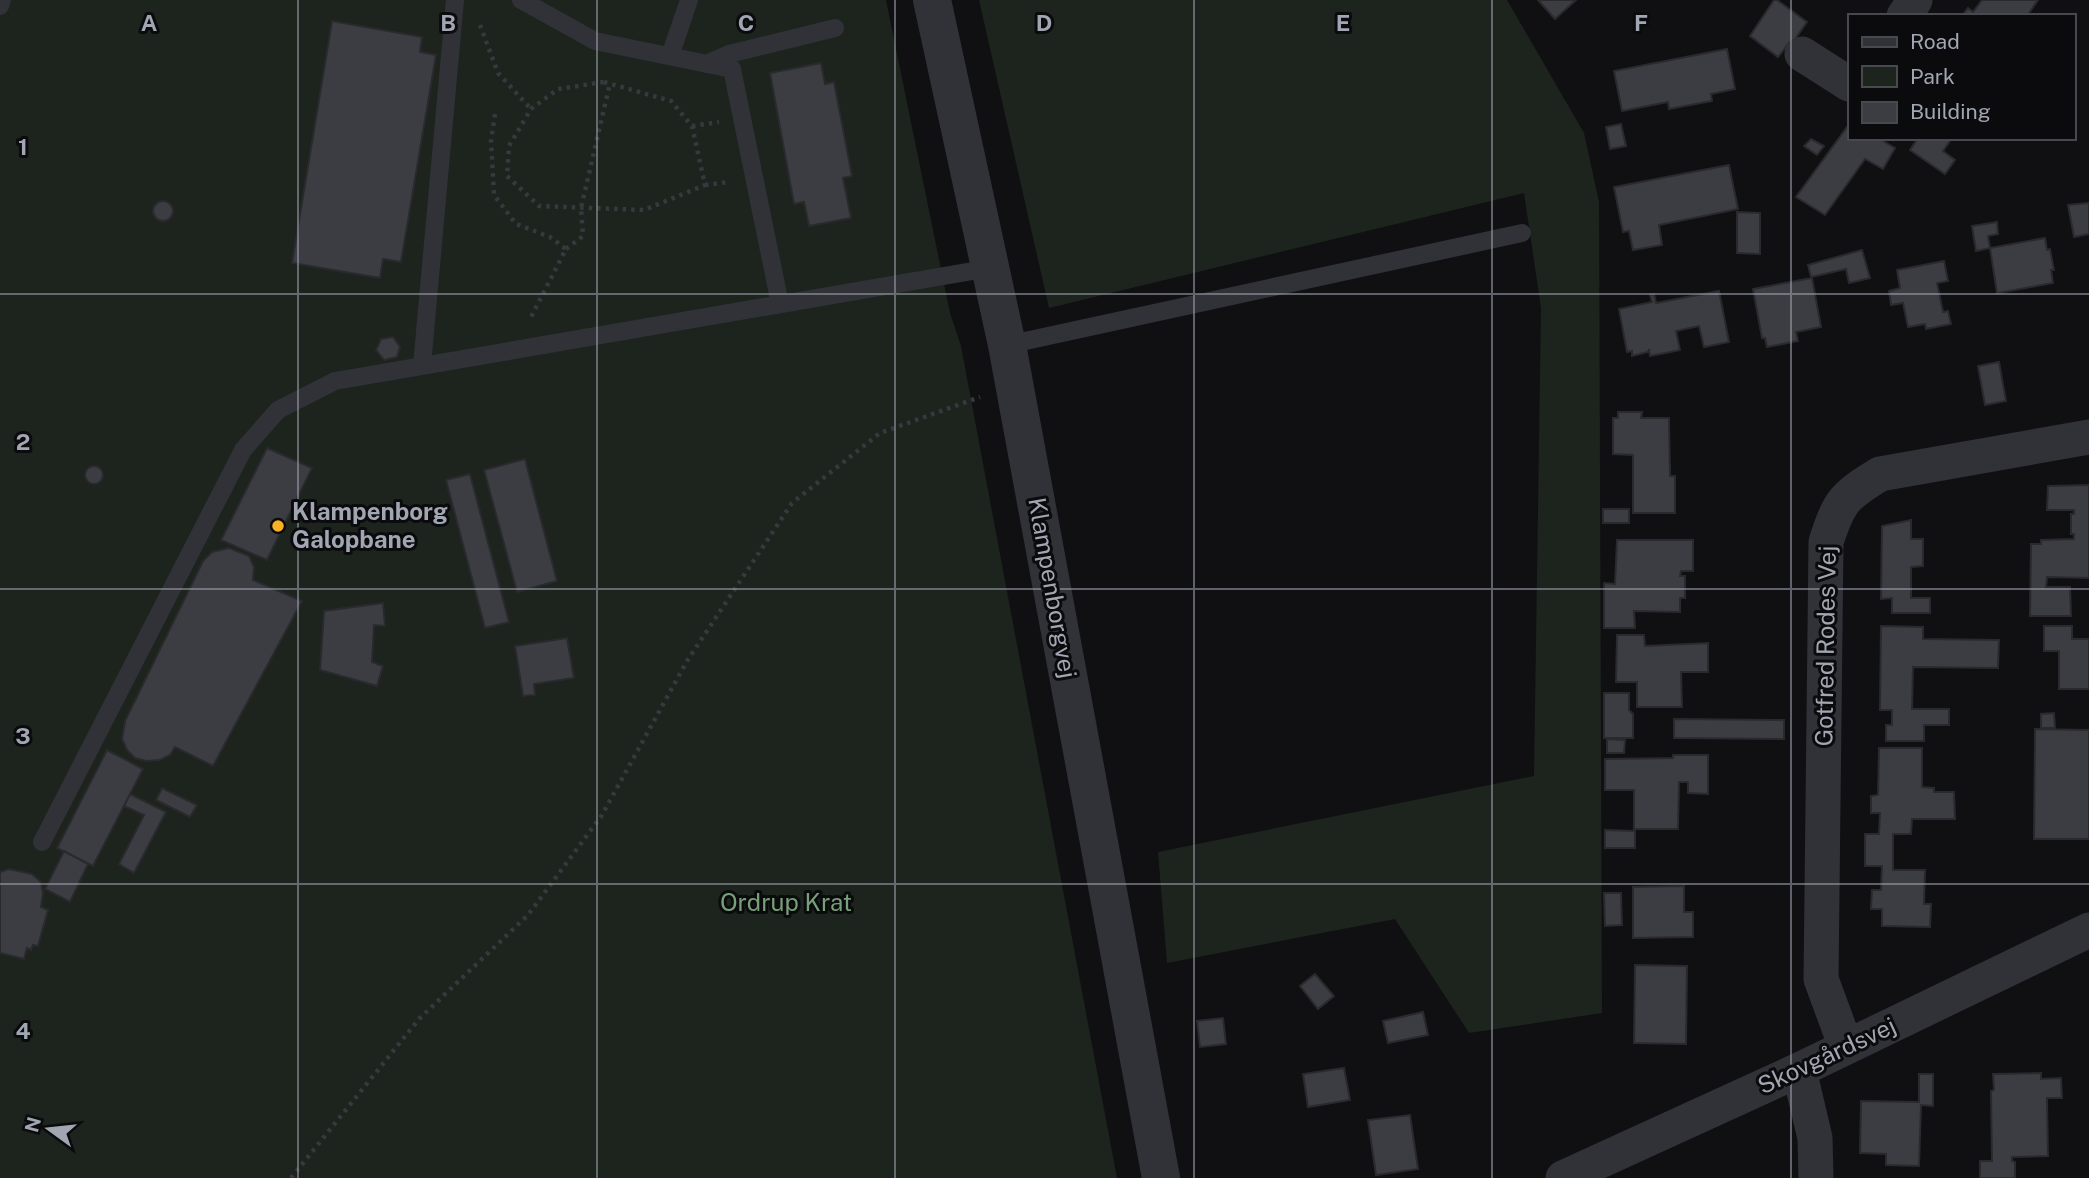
<svg xmlns="http://www.w3.org/2000/svg" width="2089" height="1178" viewBox="0 0 2089 1178" font-family="'Public Sans',sans-serif">
  <style>
    .green { fill: #1c241d }
    .building { fill: #3c3d42; stroke: #2a2a2e; stroke-width: 2 }
    .lines { fill: none; stroke-linecap: round; stroke-linejoin: round }
    .path { stroke: #37393e; stroke-width: 4.5; stroke-dasharray: 3.5 5; stroke-linecap: butt }
    .service { stroke: #313237; stroke-width: 18 }
    .minor { stroke: #313237; stroke-width: 35 }
    .tertiary { stroke: #313237; stroke-width: 38 }
    .grid { fill: none; stroke: #a1a6b3; stroke-width: 2; stroke-opacity: 0.55 }
    .poi-dot { fill: #f8b122; stroke: #0b0b0d; stroke-width: 2.5 }
    .labels { text-anchor: middle; stroke-width: 6; stroke-linejoin: round; paint-order: stroke }
    .poi-label { font-size: 24px; font-weight: bold; fill: #a1a6b3; stroke: #0b0b0d; text-anchor: start }
    .street-label { font-size: 24px; fill: #a1a6b3; stroke: #0b0b0d }
    .park-label { font-size: 24px; fill: #779f79; stroke: #0b0b0d }
    .grid-label { font-size: 23px; text-anchor: middle; font-weight: bold; fill: #a1a6b3; stroke: #0b0b0d; stroke-width: 6; stroke-linejoin: round; paint-order: stroke }
  </style>
  <rect width="100%" height="100%" fill="#101012"/>
  <path class="green" d="M0,0H886L950,313L961,346L1117,1178H0Z
    M979,0H1507L1584,133L1599,202L1602,1013L1469,1033L1395,919L1167,963L1158,852L1534,776L1541,308L1524,193L1049,308Z"/>
  <path class="building" d="M1538,0H1576L1555,19Z
    M1774,0H1777L1807,22L1791,45L1789,43L1778,57L1750,36Z
    M1982,0H2038L2027,16H1962L1968,8L1973,12Z
    M332,21L422,37L420,52L436,55L401,262L383,259L380,278L292,263Z
    M1727,49L1735,89L1711,94L1712,101L1669,109L1668,102L1622,111L1614,71Z
    M821,63L825,84L834,82L852,176L843,178L851,218L809,226L804,202L794,204L770,73Z
    M1621,124L1626,146L1610,149L1606,127Z
    M1847,127L1849,129V138H1878L1895,148L1883,169L1865,159L1825,215L1796,197Z
    M1918,138H1952L1943,151L1955,160L1945,174L1910,150Z
    M1811,139L1824,146L1817,155L1804,146Z
    M1729,165L1738,209L1659,225L1662,245L1633,250L1629,231L1623,232L1614,187Z
    M153 211a10 10 0 1 1 20 0a10 10 0 1 1-20 0Z
    M2089,203V234L2074,237L2068,205Z
    M1737,212L1760,213V254L1737,253Z
    M1997,222L1998,234L1988,236L1990,248L1976,251L1972,226Z
    M2045,238L2047,250L2050,249L2054,270H2051L2053,283L1997,293L1990,248Z
    M1862,250L1870,278L1849,283L1846,269L1811,277L1808,265Z
    M1944,261L1948,281L1937,283L1943,312L1948,311L1951,324L1926,329L1925,324L1908,327L1903,303L1891,305L1889,291L1900,288L1897,270Z
    M1812,278L1821,327L1796,332L1798,341L1767,347L1765,338H1762L1753,289Z
    M1719,291L1729,342L1704,347L1699,326L1676,331L1680,350L1650,356L1649,349L1648,352L1632,356V351L1627,352L1619,309L1652,302L1650,295L1654,294L1656,303Z
    M393,337L400,347L397,357L384,360L376,350L381,339Z
    M1999,362L2006,401L1985,405L1978,366Z
    M1618,412H1642L1641,418H1669L1670,476H1675V513H1633V455L1613,454V418H1618Z
    M267,448L312,468L267,560L221,540Z
    M525,459L557,581L517,592L484,470Z
    M85 475a9 9 0 1 1 18 0a9 9 0 1 1-18 0Z
    M470,474L509,622L485,628L446,480Z
    M2089,485V578L2047,577L2046,587H2070L2071,616H2030L2031,544H2041V540L2074,539V534H2071V514H2074V510H2047L2048,486Z
    M1603,509H1629V523H1603Z
    M1911,520V539H1923V566L1911,567V598H1930V613H1892V598L1881,599L1882,526Z
    M1617,540H1693V571H1681L1680,576H1685V598H1680V612L1634,611L1635,628H1604V583L1615,584Z
    M229,548L249,556L254,567L253,580L302,601L213,766L175,747L170,755L160,760L146,761L135,758L127,750L122,739L125,721L203,561L212,552Z
    M383,603L385,626L374,625L372,662L383,666L377,686L320,670L324,611Z
    M1881,626L1923,627V639L1999,640L1998,668L1913,667L1912,709H1949V725H1924V741H1886V725H1892V710H1880Z
    M2044,626H2072V639H2089V689H2059V651H2044Z
    M1617,635H1644L1645,646L1708,643V672H1681L1682,707H1637V682H1616Z
    M567,638L574,678L534,684L535,695L523,696L515,646Z
    M1604,693H1629V710L1633,714V738H1604Z
    M2054,713L2055,728H2041V714Z
    M1674,719L1784,720V739L1674,738Z
    M2035,729L2089,730V839H2034Z
    M1607,739L1625,740L1624,753H1607Z
    M1879,748H1922V787L1934,788V792H1954L1955,819H1912L1911,834H1893V870H1925L1924,904H1931L1930,927L1882,926V909H1871L1872,890H1881L1882,866H1865V834H1879L1880,813H1871V796L1878,795Z
    M107,750L143,769L93,866L57,848Z
    M1673,755H1708V794L1688,793V782H1679L1678,829H1634V790H1605V759L1673,758Z
    M162,788L197,805L190,817L156,800Z
    M130,794L166,812L134,873L119,864L144,815L124,806Z
    M1605,830L1635,831V848H1605Z
    M64,851L88,864L70,902L45,889Z
    M9,869L32,874L41,882L43,893L41,907L48,910L38,946L33,945L31,950L27,948L24,959L0,953V872Z
    M1684,886V912H1693V937L1633,938V887Z
    M1604,893H1621L1622,925L1605,926Z
    M1635,965L1687,966L1686,1044L1634,1043Z
    M1315,974L1334,996L1318,1009L1300,986Z
    M1423,1012L1428,1035L1388,1043L1383,1021Z
    M1223,1018L1226,1044L1200,1047L1197,1021Z
    M1344,1068L1350,1100L1308,1107L1303,1074Z
    M2041,1073V1079L2061,1078L2062,1098H2047L2048,1156L2012,1157V1161L2015,1162V1178H1980V1161H1992L1991,1091L1994,1090L1993,1074Z
    M1919,1074H1933V1106L1921,1105L1919,1166L1886,1165V1154L1860,1153L1861,1101L1919,1102Z
    M1410,1115L1418,1169L1376,1175L1368,1120Z"/>
  <g class="lines">
    <path class="path" d="M480,25L498,73L531,109
      M604,82L671,101L692,126L705,185L644,210L539,206L507,176L509,146L531,109L558,89Z
      M495,114L491,141L494,195L516,224L550,237L566,249L529,321
      M692,126L719,122
      M705,185L729,182
      M566,249L583,236L581,208L610,83
      M291,1178L419,1019L528,915L602,815L687,661L792,503L880,433L980,397"/>
    <path class="service" d="M521,0L595,41L732,69L780,304
      M0,6L2,0
      M670,56L689,0
      M706,64L729,54L835,28
      M1007,345L1522,233
      M422,365L455,0
      M42,842L243,450L278,410L335,381L990,268"/>
    <path class="minor" d="M1904,16L1915,0
      M1802,54L1849,84
      M1846,1047L1821,979L1826,542C1839,501 1844,496 1880,474L2089,437
      M1799,1070L1815,1138L1816,1178
      M1563,1178L1799,1070L2089,930"/>
    <path class="tertiary" d="M932,0L1007,345L1161,1178"/>
  </g>
  <path class="grid" d="M298,0V1178M597,0V1178M895,0V1178M1194,0V1178M1492,0V1178M1791,0V1178M0,294H2089M0,589H2089M0,884H2089"/>
  <circle class="poi-dot" cx="278" cy="526" r="7"/>
  <g class="labels">
    <g class="poi-label">
      <text x="292" y="520">Klampenborg<tspan x="292" dy="28">Galopbane</tspan></text>
    </g>
    <g class="street-label">
      <text transform="translate(1052 588) rotate(80)" y="8">Klampenborgvej</text>
      <text transform="translate(1826 646) rotate(-89)" y="8">Gotfred Rodes Vej</text>
      <text transform="translate(1827 1056) rotate(-25)" y="8">Skovgårdsvej</text>
    </g>
    <g class="park-label">
      <text x="786" y="911">Ordrup Krat</text>
    </g>
  </g>
  <g class="grid-label">
    <text x="149" y="31">A</text>
    <text x="448" y="31">B</text>
    <text x="746" y="31">C</text>
    <text x="1044" y="31">D</text>
    <text x="1343" y="31">E</text>
    <text x="1641" y="31">F</text>
    <text x="23" y="155">1</text>
    <text x="23" y="450">2</text>
    <text x="23" y="744">3</text>
    <text x="23" y="1039">4</text>
  </g>
  <rect x="1848" y="14" width="228" height="126" fill="#0b0b0d" stroke="#47494f" stroke-width="2"/>
  <rect x="1862" y="37" width="35" height="10" fill="#313237" stroke="#47494f" stroke-width="2"/>
  <text x="1910" y="49" font-size="21" fill="#a1a6b3">Road</text>
  <rect x="1862" y="66" width="35" height="21" fill="#1c241d" stroke="#47494f" stroke-width="2"/>
  <text x="1910" y="84" font-size="21" fill="#a1a6b3">Park</text>
  <rect x="1862" y="102" width="35" height="21" fill="#3c3d42" stroke="#47494f" stroke-width="2"/>
  <text x="1910" y="119" font-size="21" fill="#a1a6b3">Building</text>
  <g transform="translate(49 1129) rotate(285)" stroke="#0b0b0d" stroke-width="5" paint-order="stroke">
  <path d="M0-5L12 26L0 18L-12 26Z" fill="#a1a6b3"/>
  <text y="-10" font-size="19" font-weight="bold" text-anchor="middle" fill="#a1a6b3">N</text>
  </g>
</svg>
